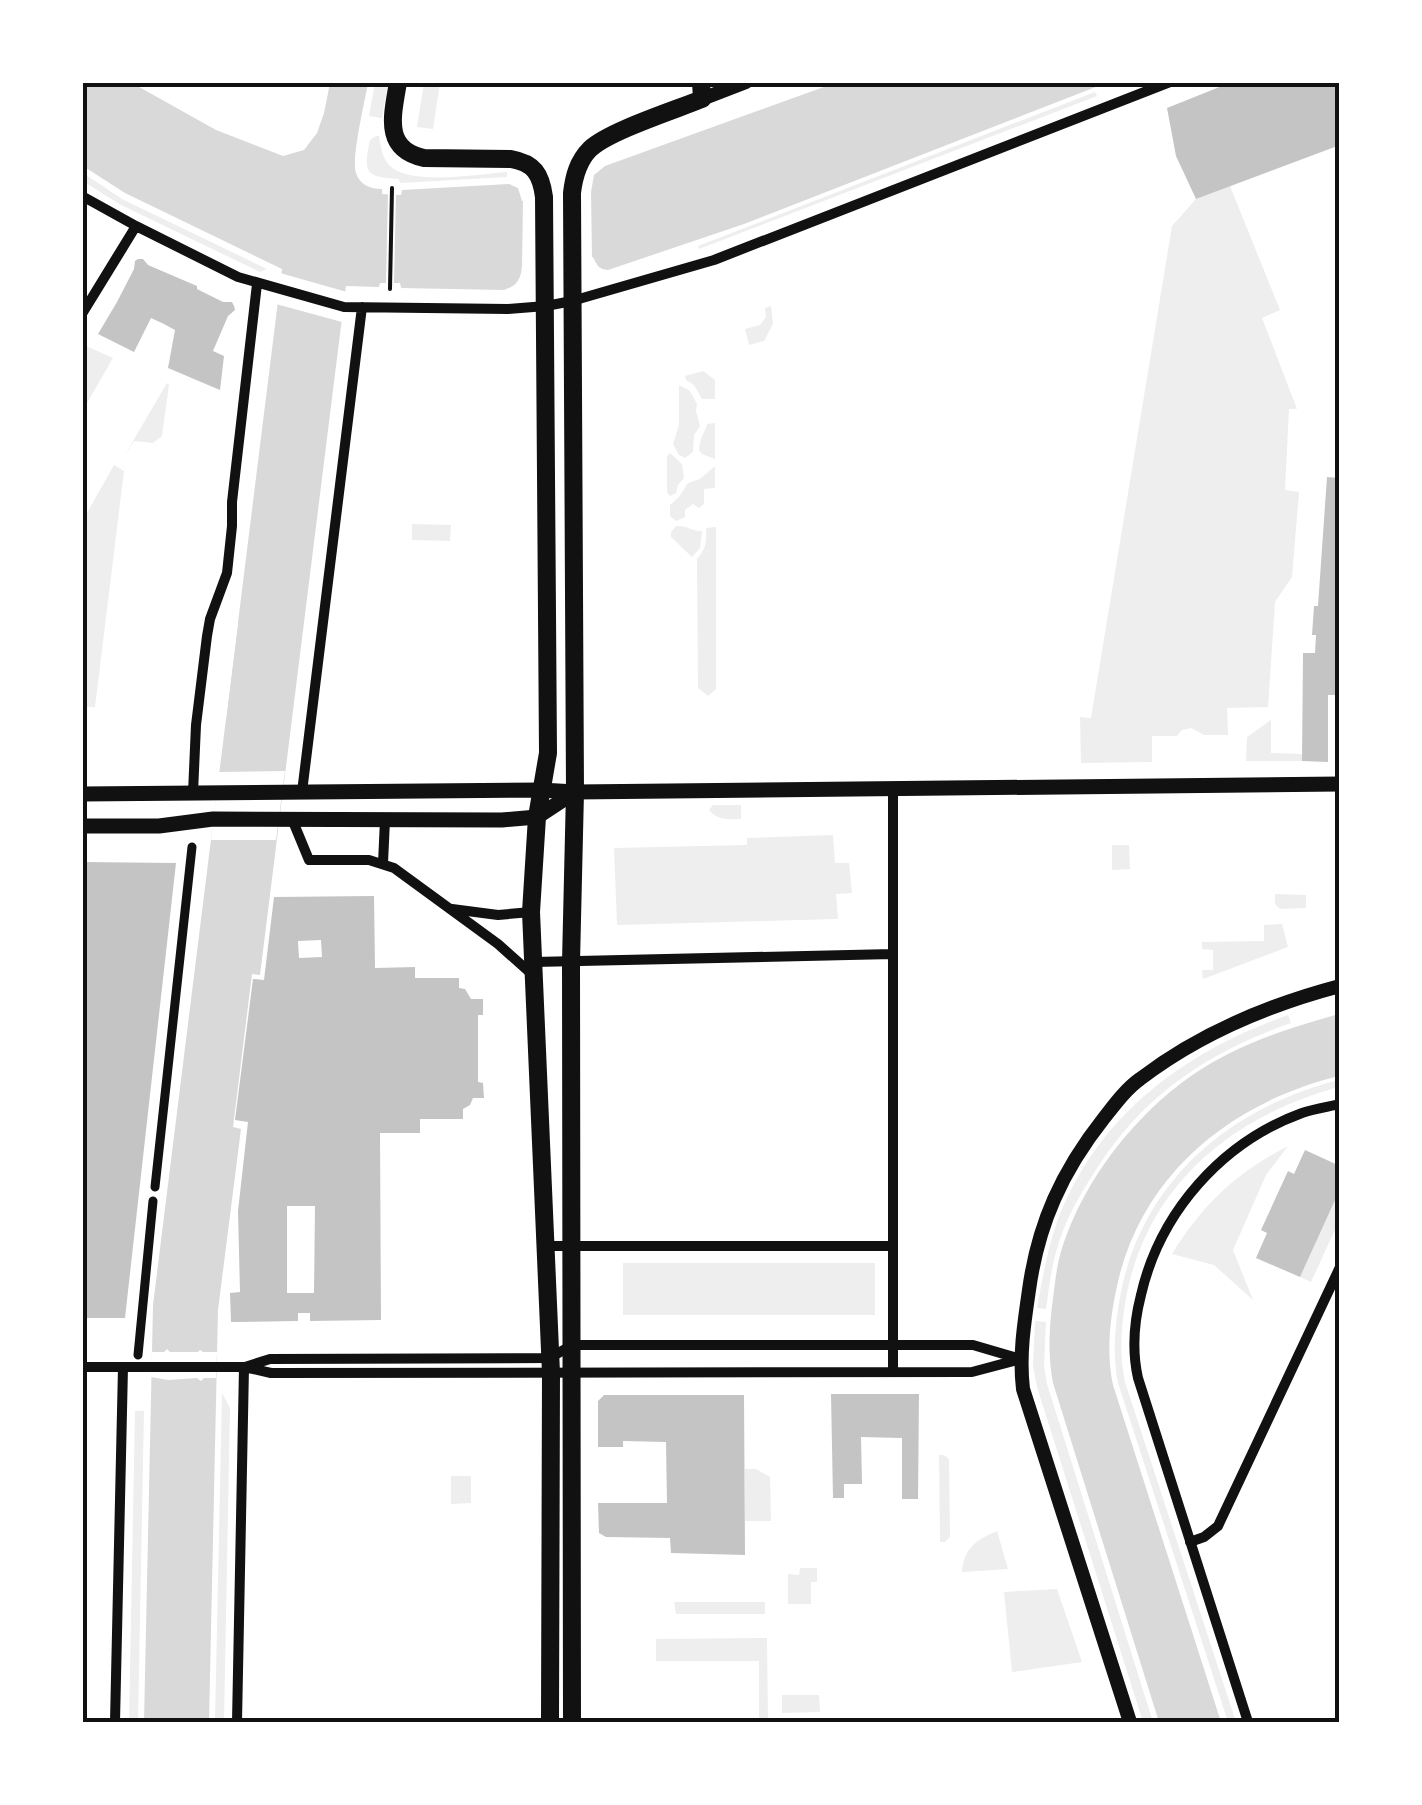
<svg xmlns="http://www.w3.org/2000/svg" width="1422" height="1805" viewBox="0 0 1422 1805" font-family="Spectral,serif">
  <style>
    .green { fill: #eee }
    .water { fill: #d9d9d9 }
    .pier { fill: #fff }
    .building { fill: #c4c4c4; fill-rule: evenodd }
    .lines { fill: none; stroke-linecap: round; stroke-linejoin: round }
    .path { stroke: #111; stroke-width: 4 }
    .pedestrian { stroke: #111; stroke-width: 9 }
    .minor { stroke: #111; stroke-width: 10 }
    .tertiary { stroke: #111; stroke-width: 14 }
    .secondary { stroke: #111; stroke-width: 15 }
    .primary { stroke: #111; stroke-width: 18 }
    .neatline { fill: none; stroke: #111; stroke-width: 4 }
  </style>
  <rect width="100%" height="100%" fill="#fff"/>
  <path class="green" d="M375,83H388L382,118L369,116Z
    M424,83H440L433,129L417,127Z
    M1095,92L1097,96L699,249L698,246Z
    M376,136H379C381,147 382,158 390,166C411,186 479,174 507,172V177L400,183L399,179C365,177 363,173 370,140Z
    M83,173L122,199L267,269L260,272L119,204L83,181Z
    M1230,186L1280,310L1262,318L1297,409H1289L1285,490L1299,492L1292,577L1275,602L1268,707L1227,708L1228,735H1204L1191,728L1182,730L1177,736H1152V762L1081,763L1080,717L1091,718L1172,226L1196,199Z
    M771,306L773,324L764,341L749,345L745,329L760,325L766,317L765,308Z
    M86,346L113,358L83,410V352Z
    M703,371L715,380V399H702L694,385L686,380L685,376Z
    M167,383L169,385L162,436L153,443L134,441L123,458Z
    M679,385L690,391L697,404L696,411L700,426L694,435L693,452L685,458L679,455L673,444L679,425Z
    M715,423V459L702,454L699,450C700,436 704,435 707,424Z
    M670,453L682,464L684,478L678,485L676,493L670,496L667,492V456Z
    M114,465L124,471L95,707H83V520Z
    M715,466V488L704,489V504L699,508L693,504L685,510V517L676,521L670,516V505L679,497L688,483L700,479Z
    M412,524L451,525L450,541L412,540Z
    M676,526C686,525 691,531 702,531L700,548L692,557L671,537V532Z
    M716,527V689L708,696L698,688L697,559C706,549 707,541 706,528Z
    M1271,720V753L1302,754V761H1246L1247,737Z
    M713,805H741V819C728,819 718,821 709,810Z
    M833,835L835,863H849L852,893L836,894L838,919L617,925L614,848L747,845V838Z
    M1112,845H1129L1130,869L1112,870Z
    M1275,894L1306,895V908L1280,909L1275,904Z
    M1282,924L1288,947L1203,979L1202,970H1213V950L1202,949V942L1264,941V925Z
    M1288,1015L1291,1023C1206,1053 1143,1095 1094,1173C1079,1196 1064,1222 1057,1249C1051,1268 1049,1289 1046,1309L1037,1308C1042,1280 1047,1252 1056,1225C1095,1117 1183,1052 1288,1015Z
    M1339,1080V1087C1232,1116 1147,1185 1126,1298C1121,1326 1119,1354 1125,1382L1236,1722H1228L1118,1383C1112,1353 1115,1322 1121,1292C1143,1180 1231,1107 1339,1080Z
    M1288,1146L1266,1175L1233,1250L1253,1300L1214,1265L1172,1254C1203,1204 1236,1173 1288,1146Z
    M1339,1189V1221L1311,1282L1300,1277Z
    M623,1263H875V1315H623Z
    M1035,1321L1046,1322L1044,1365L1047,1384L1153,1722H1143L1037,1387L1033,1366Z
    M222,1393L230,1408L224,1722H215Z
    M135,1411H144L138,1722H129Z
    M939,1455H944L949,1459L950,1537L945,1542H940Z
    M745,1469H756L770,1477L771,1521H745Z
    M451,1476H471V1503L451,1504Z
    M997,1531L1008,1569L962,1572C964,1548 976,1540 997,1531Z
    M800,1568H817V1582H811V1604H788V1574L799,1575Z
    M1057,1589L1082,1662L1012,1672L1004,1592Z
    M674,1602H765V1614H676Z
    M767,1638L768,1722H759V1661H656V1639Z
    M782,1695H819L820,1712L782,1713Z"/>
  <path class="water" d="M82,83H132L216,130L283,156L304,150L317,133L324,113L330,83H368C365,101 351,158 356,173C360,185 370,189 382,189V194L401,195L402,190L509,184L518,188L522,201L591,192L594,175L605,166L835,83H1106L744,224L608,270C598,269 597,265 593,257L522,266C521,279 517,286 504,290L401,288L400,283H380L379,287L346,286L260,975L252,974L233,1127L241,1129L218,1310L209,1722H144L153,1305L282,269L125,193L83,166Z
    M1339,1014V1076C1232,1102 1141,1174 1117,1286C1110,1318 1106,1352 1113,1385L1221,1722H1159L1053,1383C1048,1357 1049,1332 1052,1306C1055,1286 1056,1265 1063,1245C1085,1179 1134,1116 1191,1076C1235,1045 1288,1028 1339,1014Z"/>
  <path class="pier" d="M383,188L397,190L401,188V194H396L394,283L400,284L401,289L380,288V283H386L388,194L382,193Z
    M591,190L592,258L522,268L523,200Z
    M280,273L347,292L342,322L276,304Z
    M233,623H238L226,719H221Z
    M285,771L276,840H211L219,772Z
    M167,1349L170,1352H198L200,1350L203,1352H217L216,1378H204L201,1381L197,1378L168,1380L151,1377L152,1352H164Z"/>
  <path class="building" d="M1232,82H1340V145L1196,199L1176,156L1167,108Z
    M138,259H143L148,265L197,286V289L223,302H232L234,306L235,310L228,316L213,351L224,356L220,390L168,368L175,330L164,324L151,318L134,352L98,334L117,302L134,269L135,261Z
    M1327,477L1340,478V695H1328V762L1302,761L1303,653H1315L1316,635H1312L1314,606H1318Z
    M82,862L176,863L125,1318H82Z
    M374,896L375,968L415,967V978H459V988L465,989L471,999H483V1015H478V1082L483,1083L484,1098H473L470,1105L463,1109V1119H420V1133H380L381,1320L310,1321V1313H298V1321L231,1322L230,1293L240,1292L238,1211L248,1122L235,1120L253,979L264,980L274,897ZM321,940L322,957L299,958L298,941ZM287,1206H315L314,1293H287Z
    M1305,1150L1340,1166V1189L1300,1277L1256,1258L1267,1233L1261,1230L1288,1171L1294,1174Z
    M831,1394H919L918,1499H902V1438L861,1437L862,1484H844V1498H833Z
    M604,1395H744L745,1555L671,1553L670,1538L606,1537L599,1533L598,1503H667L666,1442L623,1441V1447H598V1401Z"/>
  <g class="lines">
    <path class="path" d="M390,289L392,188"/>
    <path class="pedestrian" d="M155,1187L192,847
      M138,1355L153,1201"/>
    <path class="minor" d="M82,196L136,226L238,277L344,307L508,309L546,306L572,301L714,260L1170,82
      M82,314L136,226
      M893,789V1372
      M302,792L362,307
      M193,793L196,725L207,636L210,619L227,573L232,526V502L257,284
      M292,819L309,860H369L394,868L498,944L535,977
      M383,863L385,820
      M452,909L498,915L531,912
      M534,962L893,954
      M545,1246H893
      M82,1367H244L271,1373L972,1372L1021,1359
      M245,1367L270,1359L549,1358L573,1345H973L1017,1358
      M1190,1542L1204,1537L1218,1526L1340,1267
      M115,1722L123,1367
      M237,1722L244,1367
      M1248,1722L1138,1378C1132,1351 1134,1322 1141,1295C1160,1212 1222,1142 1302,1113C1314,1109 1327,1107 1340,1104"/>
    <path class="tertiary" d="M702,99L746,82
      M1130,1722L1023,1389C1019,1356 1024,1324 1029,1290C1038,1224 1062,1171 1104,1118C1115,1104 1126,1089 1140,1079C1199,1034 1268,1005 1340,986"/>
    <path class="secondary" d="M82,794L541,790L575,792L1340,784
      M82,826H159L213,819L502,820L537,817L575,792"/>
    <path class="primary" d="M398,82C393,114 382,149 424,158L511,159C534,163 541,174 544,197L548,753L537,817L531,912L551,1373L550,1722
      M572,1722L571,962L575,792L572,193C574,176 578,161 590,149C609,131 675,110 702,99L701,82"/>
  </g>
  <rect width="1422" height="1805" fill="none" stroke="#ffffff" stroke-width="170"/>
  <rect x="85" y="85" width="1252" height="1635" class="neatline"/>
</svg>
